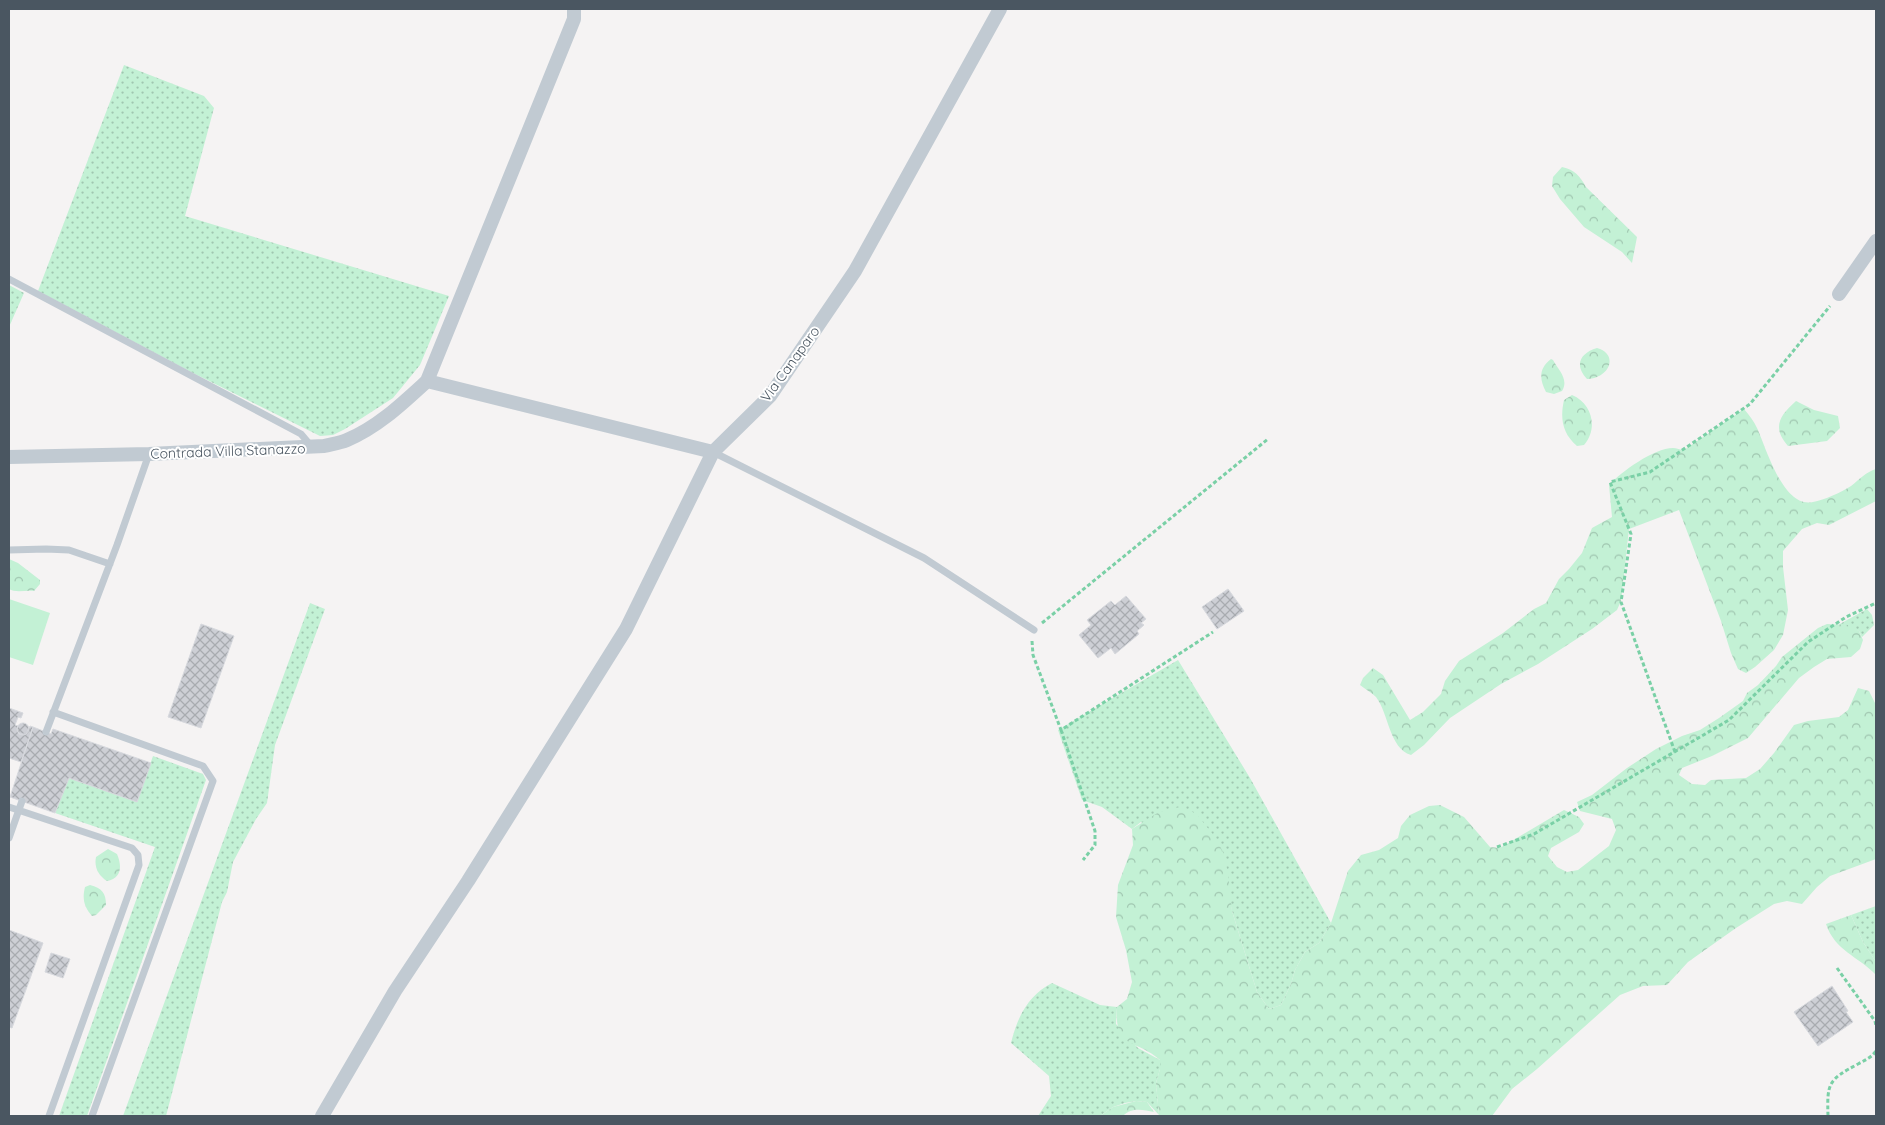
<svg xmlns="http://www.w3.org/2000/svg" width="1885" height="1125" viewBox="0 0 1885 1125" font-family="Quicksand,sans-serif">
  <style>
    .grass { fill: url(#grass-dots) }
    .forest { fill: url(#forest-crowns) }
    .pitch { fill: #c3f1d5 }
    .building { fill: url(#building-cross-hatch); stroke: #d7d9de }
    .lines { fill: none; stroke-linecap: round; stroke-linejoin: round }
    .path { stroke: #7ad0a6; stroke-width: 3; stroke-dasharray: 4 2.5; stroke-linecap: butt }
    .lane { stroke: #c1cad2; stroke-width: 7 }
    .street { stroke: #c1cad2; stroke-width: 14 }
    .labels { text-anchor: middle; stroke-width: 4; stroke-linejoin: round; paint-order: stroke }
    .street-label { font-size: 14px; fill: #4a5661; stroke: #fff }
  </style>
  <defs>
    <pattern id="grass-dots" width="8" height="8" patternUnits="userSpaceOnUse" patternTransform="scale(1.25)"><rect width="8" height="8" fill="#c3f1d5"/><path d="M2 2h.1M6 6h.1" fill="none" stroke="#a0c6b0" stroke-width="1.8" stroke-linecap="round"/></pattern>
    <pattern id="forest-crowns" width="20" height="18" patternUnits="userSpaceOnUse" patternTransform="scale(1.25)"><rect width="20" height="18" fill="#c3f1d5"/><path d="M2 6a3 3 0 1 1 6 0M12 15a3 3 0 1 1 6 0" fill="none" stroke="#a0c6b0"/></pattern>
    <pattern id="building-cross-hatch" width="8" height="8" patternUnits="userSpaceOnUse" patternTransform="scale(1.25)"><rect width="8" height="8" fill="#cdcfd5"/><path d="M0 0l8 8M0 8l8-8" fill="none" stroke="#a8abb0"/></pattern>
  </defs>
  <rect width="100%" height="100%" fill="#f5f3f3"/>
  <path class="grass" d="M124,65L204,96L214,108L185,216L449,296L420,365L393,398L345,429L333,435L320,436L191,372L38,291Z
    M9,285L24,293L9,327Z
    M310,603L325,609L275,745L267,803L256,819L233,862L227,892L222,902L166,1116H123Z
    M1867,609L1872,615L1874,625L1862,637L1859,631L1838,625Z
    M1178,660L1250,778L1331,923L1319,943L1305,952L1295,970L1291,984L1281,1005L1269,1009L1257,992L1232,911L1229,896L1141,822L1132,829L1102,807L1082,800L1058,730Z
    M153,756L203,774L206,780L87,1116H59L155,847L55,813L69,778L137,802Z
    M1876,906V962L1863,942L1851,915Z
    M1052,983L1100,1005L1117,1007L1116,1024L1138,1048L1160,1060V1069L1156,1083L1159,1115L1147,1102L1136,1101L1125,1103L1113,1107L1100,1116H1038L1051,1096L1049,1076L1011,1043C1017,1018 1028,995 1052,983Z"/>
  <path class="forest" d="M1562,167C1575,170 1580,176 1586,187L1637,237L1632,263L1622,252L1584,227L1560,199L1552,186L1553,177Z
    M1597,348C1619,354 1610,378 1587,379C1574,365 1580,353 1597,348Z
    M1551,359L1553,360C1559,371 1569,379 1562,391L1554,394L1546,392C1539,379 1539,368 1551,359Z
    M1572,395C1593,404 1598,429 1584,445L1577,446C1562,433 1560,418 1564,400Z
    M1796,401L1814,410L1838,416L1840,428L1827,441L1788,446C1772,428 1779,416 1796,401Z
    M1744,409C1749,415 1754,421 1757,428C1766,447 1783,509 1813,502C1824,500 1842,492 1851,486C1860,479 1866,472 1876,469V501L1829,525L1817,523L1802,529L1783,551V567L1788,610L1783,635L1774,650L1755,667L1746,673L1738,669L1731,653L1721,621L1679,510L1629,529L1621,601L1617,610L1592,629L1538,664L1501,684L1450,718L1424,745L1411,755C1389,748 1389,714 1376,697C1372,693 1365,689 1360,685L1363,678L1373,668L1383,675L1410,720L1423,712L1441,694L1445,681L1459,661L1503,633L1534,609L1546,603L1559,579L1569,569L1582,553L1592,528L1612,517L1609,485C1621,472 1654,448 1673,448C1676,448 1681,450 1684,450Z
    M9,559L18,563L40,580V584L34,591C26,590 15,593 9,589Z
    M1827,624L1848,625L1859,631L1863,640L1860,649L1851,657L1827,659L1814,667L1799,678L1748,738L1712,756L1682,768L1679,775L1692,784L1705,785L1711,780L1746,778L1760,769L1774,753L1794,725L1808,721L1839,717L1848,710L1858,688L1869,691L1876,705V859L1830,876L1817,887L1802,904L1787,901L1774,904L1736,928L1688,962L1667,985L1643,986L1620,995L1537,1069L1512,1089L1492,1116L1159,1115L1156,1083L1160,1069V1060C1135,1038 1114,1050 1117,1007L1127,999L1132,982L1126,950L1116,917L1118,885L1133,845L1132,829L1159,812L1180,807L1190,810L1198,816L1215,837L1223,852L1228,873L1232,911L1248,963L1257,992L1269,1009L1281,1005L1291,984L1295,970L1305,952L1319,943L1331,923L1348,871L1361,855L1379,850L1398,838L1401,826L1410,815L1429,806L1440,805L1464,817L1490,847L1500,848L1564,810L1579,817L1584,824L1579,832L1551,848L1548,856L1557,867L1567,872L1578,870L1609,846L1616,830L1612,819L1580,811L1577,802L1592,795L1627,768L1656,749L1682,736L1700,730L1719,718L1743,701L1747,693L1758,685L1776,666L1782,657L1818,628Z
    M108,849L117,854C122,866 122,878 107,881C98,875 94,867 96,857Z
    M90,885C102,888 106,893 106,905L96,915L92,916C84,907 82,899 85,887Z
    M1851,915L1863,942L1876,962V975C1858,956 1835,951 1826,924Z
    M1136,1101L1147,1102L1154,1112C1143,1110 1132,1107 1123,1116H1100L1113,1107Z"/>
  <path class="pitch" d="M9,599L50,613L33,665L9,657Z"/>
  <path class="building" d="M1228,589L1244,611L1217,629L1202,607Z
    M1126,596L1146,619L1141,623L1144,625L1137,631L1139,634L1115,654L1111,648L1098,658L1079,635L1091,625L1087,620L1111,601L1115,605Z
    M201,624L234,636L201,728L168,717Z
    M9,708L23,713L21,718L18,717L15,725L18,726L17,729L19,734H26L30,726L33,727L21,762L9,758Z
    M17 729a6 6 0 1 1 12 0a6 6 0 1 1-12 0Z
    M33,727L51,734L53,729L151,763L137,802L69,778L55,813L10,797Z
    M9,930L43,943L12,1028L9,1027Z
    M51,953L70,959L63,978L45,972Z
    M1832,986L1848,1011L1846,1012L1853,1022L1818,1046L1794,1012Z"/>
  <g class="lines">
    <path class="path" d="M1042,623L1268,439
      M1032,641L1033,655L1061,730L1213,632
      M1061,730L1095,831V845L1083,860
      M1675,752L1621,602L1631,534L1610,482L1650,472L1750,404L1830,306
      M1497,847L1534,834L1729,720L1808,642L1846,617L1876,603
      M1837,968L1875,1021L1876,1026
      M1828,1116C1827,1083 1828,1080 1858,1064C1865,1060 1871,1058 1876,1051"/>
    <path class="lane" d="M9,279L301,434L312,447
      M713,452L924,558L1034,630
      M9,550L46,549L69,550L110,564
      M53,712L203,766L213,781L92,1116
      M46,732L117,545L149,454
      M9,807L132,848L138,855L139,865L49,1116
      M9,838L22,801"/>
    <path class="street" d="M1839,294L1876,241
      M427,381L713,452L770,396L855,271L1000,9
      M9,457L149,454L324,446C332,444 340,443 347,440C378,427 403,403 427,381L574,19V9
      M322,1116L395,991L468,881L626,629L713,452"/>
  </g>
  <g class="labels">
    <g class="street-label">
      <text transform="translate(790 364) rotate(-54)" y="5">Via Canaparo</text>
      <text transform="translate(228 451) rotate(-2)" y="5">Contrada Villa Stanazzo</text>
    </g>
  </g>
  <rect width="1885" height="1125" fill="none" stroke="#4a5661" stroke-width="20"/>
</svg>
